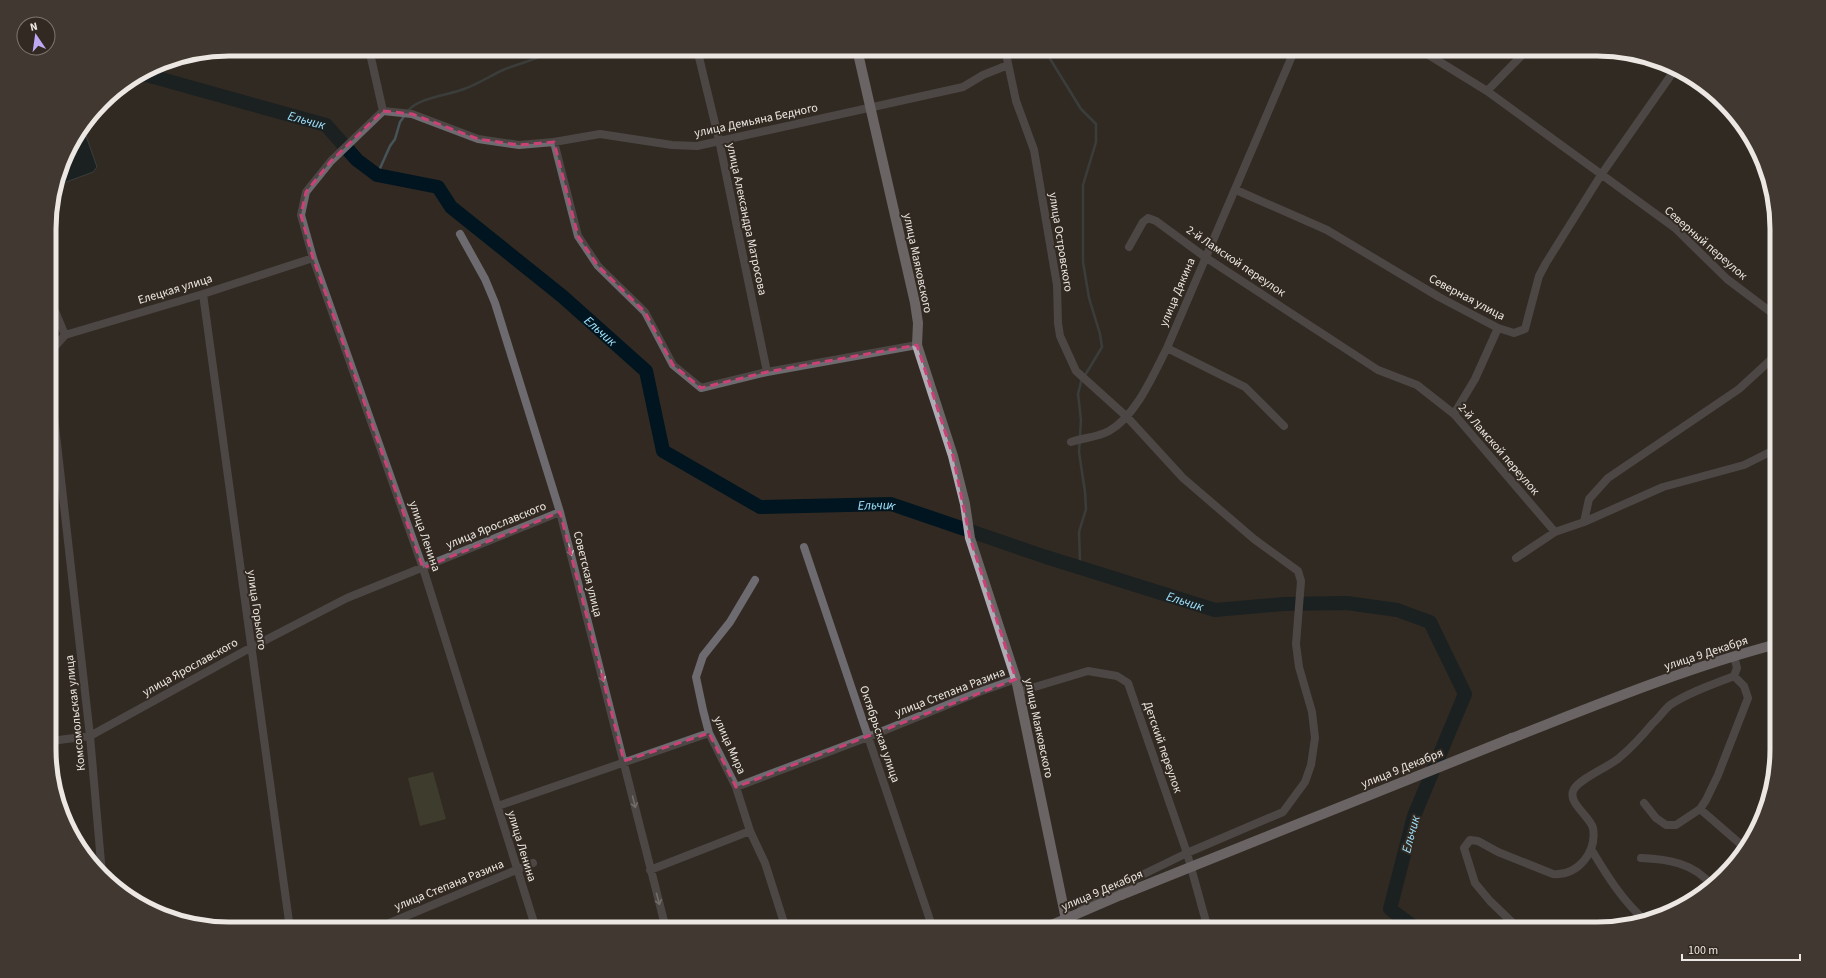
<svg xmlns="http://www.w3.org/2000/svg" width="1826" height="978" viewBox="0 0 1826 978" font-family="'Source Sans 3',sans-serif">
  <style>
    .green { fill: #4e5238 }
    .water { fill: #00151f; stroke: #47545a }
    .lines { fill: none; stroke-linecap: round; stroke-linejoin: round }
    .stream { stroke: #47545a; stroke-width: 2.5 }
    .river { stroke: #00151f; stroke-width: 14 }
    .minor { stroke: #6d6b70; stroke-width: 8 }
    .major { stroke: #afabb5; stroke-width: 10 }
    .major-bridge { stroke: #afabb5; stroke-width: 10 }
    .oneway { stroke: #c0bcba }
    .marked { fill: none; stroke: #ca4176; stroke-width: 3; stroke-dasharray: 8 5; stroke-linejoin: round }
    .labels { text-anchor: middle; stroke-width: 4; stroke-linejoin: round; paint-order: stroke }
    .street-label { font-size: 12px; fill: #ece7e2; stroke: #322a22 }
    .water-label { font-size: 13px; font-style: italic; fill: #9fe2fd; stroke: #322a22 }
    .rim { fill: none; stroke: #ece7e2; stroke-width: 5 }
  </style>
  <rect width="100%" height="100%" fill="#322a22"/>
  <path class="green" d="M433,772L446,819L420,826L408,778Z"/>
  <path class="water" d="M81,132L85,133L97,167L93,172L58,185L68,149Z"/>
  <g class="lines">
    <path class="stream" d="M1044,49L1081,109L1096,124V142L1083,185V262L1089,298L1100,334L1102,347L1081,382L1078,394L1081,420L1079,452L1085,492L1086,509L1079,532L1080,561L1083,568
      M408,111C417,98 449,95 464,89C478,84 490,76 503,70C519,63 534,61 549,52L550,49
      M377,175L390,146L395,139L400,122L405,115"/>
    <path class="river" id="s1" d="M143,74L326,125L357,160L377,175L438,187L451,207L562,296L646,371L663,451L760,507L891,504L1043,556L1215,610L1284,604L1347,603L1397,610L1430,622L1465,694L1414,816L1390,909L1417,929"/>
    <path class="minor" d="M369,49L383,111L331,161L306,192L301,215L313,258L423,568L536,929
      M697,49L719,140L767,372
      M1005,49L1016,101L1034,150L1057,285L1058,323L1060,336L1076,371L1127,417L1183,478L1254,539L1298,571L1301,581L1296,644L1299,667L1312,712L1315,738L1311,765L1305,782L1283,812L1187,853L1099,896L1081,910
      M1419,49L1487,91L1528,49
      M201,55L212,52
      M1487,91L1675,228L1727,279L1776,316
      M383,111L412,114L478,139L519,145L554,142L600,134L672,145L697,146L963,87L983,75L1008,65
      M554,142L578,236L598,266L645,312L673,365L701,388L767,372L917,345
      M1236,190L1327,230L1439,297L1498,328L1514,333L1525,329L1539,276L1546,263L1601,175L1676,68
      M460,234L485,279L495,303L560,512L666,929
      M1129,247L1143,222L1148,218L1156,221L1205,257L1378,370L1417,385L1454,414L1555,532L1584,522L1663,487L1744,465L1776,449
      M203,294L290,929
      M50,299L65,335
      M1167,348L1245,387L1284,426
      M50,352L65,335L203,294L313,258
      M50,382L90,736L102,874
      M1454,414L1475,379L1498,328
      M1071,442C1083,438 1098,437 1109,431C1136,416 1153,375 1167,348L1295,49
      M1584,522L1589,499L1608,478L1739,389L1776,355
      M804,547L933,929
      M1516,558L1555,532
      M755,580L730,622L703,656L696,677L703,710L709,733L736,787L750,831L765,863L786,929
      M1018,692L1088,671L1117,676L1128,683L1187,853L1208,929
      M51,741L90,736L250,648L347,598L560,512
      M736,787L868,737L979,692L1016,679
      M1644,803L1656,818L1666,825H1676L1700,809L1706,800L1718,775L1748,698L1744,686L1734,676
      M498,806L709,733
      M1700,809L1745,848
      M1591,849C1606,874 1623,902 1646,921
      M1641,858C1667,859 1695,863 1712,886
      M650,870L750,831
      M375,929L533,863
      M1519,929L1490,901L1475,883L1464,848L1470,840L1478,841L1498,852L1553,874C1578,876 1597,852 1593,828C1590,816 1566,802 1574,789C1582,777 1607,768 1619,758C1631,748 1643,735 1653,723C1659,718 1664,710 1670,705C1689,692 1712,685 1734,676L1737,668L1734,656"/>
    <path class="major" d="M857,49L915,303L918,323L917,345L953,456L965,504L970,538L1016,679L1068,929
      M1512,738C1599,704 1686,668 1777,644
      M1042,929L1121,895"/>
    <path class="major-bridge" d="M1121,895L1512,738"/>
  </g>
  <defs><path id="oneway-shaft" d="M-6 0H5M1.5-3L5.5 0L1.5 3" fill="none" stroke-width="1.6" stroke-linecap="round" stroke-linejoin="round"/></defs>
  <g class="oneway">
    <use href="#oneway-shaft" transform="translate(570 550) rotate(76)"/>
    <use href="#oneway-shaft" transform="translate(602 676) rotate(76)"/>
    <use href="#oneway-shaft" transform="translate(634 802) rotate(76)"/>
    <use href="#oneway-shaft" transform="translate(658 899) rotate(75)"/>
  </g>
  <path d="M0 0H1826V978H0ZM383,111L412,114L478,139L519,145L554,142L578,236L598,266L645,312L673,365L701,388L767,372L917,345L953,456L970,538L1016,679L736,787L709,733L624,761L560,512L423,568L313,258L301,215L306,192L331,161Z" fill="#322a22" fill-opacity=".55" fill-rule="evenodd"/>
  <path class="marked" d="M383,111L412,114L478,139L519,145L554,142L578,236L598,266L645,312L673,365L701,388L767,372L917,345L953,456L970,538L1016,679L736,787L709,733L624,761L560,512L423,568L313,258L301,215L306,192L331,161Z"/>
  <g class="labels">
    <g class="street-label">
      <text transform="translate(756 120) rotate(-12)" y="4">улица Демьяна Бедного</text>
      <text transform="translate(747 219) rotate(78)" y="4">улица Александра Матросова</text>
      <text transform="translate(1061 242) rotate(81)" y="4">улица Островского</text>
      <text transform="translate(1706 243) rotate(41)" y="4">Северный переулок</text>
      <text transform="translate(1236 261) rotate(34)" y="4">2-й Ламской переулок</text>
      <text transform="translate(918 263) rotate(78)" y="4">улица Маяковского</text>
      <text transform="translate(175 289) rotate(-17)" y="4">Елецкая улица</text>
      <text transform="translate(1177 292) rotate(-67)" y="4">улица Дякина</text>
      <text transform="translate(1467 297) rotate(28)" y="4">Северная улица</text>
      <text transform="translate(1499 449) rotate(49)" y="4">2-й Ламской переулок</text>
      <text transform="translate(496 525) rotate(-22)" y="4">улица Ярославского</text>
      <text transform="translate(425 536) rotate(71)" y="4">улица Ленина</text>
      <text transform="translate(588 574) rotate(76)" y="4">Советская улица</text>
      <text transform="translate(257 610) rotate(82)" y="4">улица Горького</text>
      <text transform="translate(1706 653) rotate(-18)" y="4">улица 9 Декабря</text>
      <text transform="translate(190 667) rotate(-29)" y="4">улица Ярославского</text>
      <text transform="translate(950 692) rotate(-21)" y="4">улица Степана Разина</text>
      <text transform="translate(75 713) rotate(-96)" y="4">Комсомольская улица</text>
      <text transform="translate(1039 728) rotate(78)" y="4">улица Маяковского</text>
      <text transform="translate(880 734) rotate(71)" y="4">Октябрьская улица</text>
      <text transform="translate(730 745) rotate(66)" y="4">улица Мира</text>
      <text transform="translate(1163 747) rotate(71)" y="4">Детский переулок</text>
      <text transform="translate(1402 768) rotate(-22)" y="4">улица 9 Декабря</text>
      <text transform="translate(522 846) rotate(73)" y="4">улица Ленина</text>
      <text transform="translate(449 885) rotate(-22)" y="4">улица Степана Разина</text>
      <text transform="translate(1102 890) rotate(-23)" y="4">улица 9 Декабря</text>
    </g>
    <g class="water-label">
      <text dy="5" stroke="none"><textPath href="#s1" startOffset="170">Ельчик</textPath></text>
      <text dy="5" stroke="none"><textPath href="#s1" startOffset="542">Ельчик</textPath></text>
      <text dy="5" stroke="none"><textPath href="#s1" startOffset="913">Ельчик</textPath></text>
      <text dy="5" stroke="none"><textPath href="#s1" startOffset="1237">Ельчик</textPath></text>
      <text transform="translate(1410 834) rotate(-75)" y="5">Ельчик</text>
    </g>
  </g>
  <path d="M0 0H1826V978H0ZM229 56H1597A173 173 0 0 1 1770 229V749A173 173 0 0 1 1597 922H229A173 173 0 0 1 56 749V229A173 173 0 0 1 229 56Z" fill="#413931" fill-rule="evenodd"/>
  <path class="rim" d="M229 56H1597A173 173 0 0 1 1770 229V749A173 173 0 0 1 1597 922H229A173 173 0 0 1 56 749V229A173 173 0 0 1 229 56Z"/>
  <g transform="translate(36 36) rotate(347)"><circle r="19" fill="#322a22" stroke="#7c766f"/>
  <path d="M0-3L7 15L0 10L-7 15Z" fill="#bfa9f4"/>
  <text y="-6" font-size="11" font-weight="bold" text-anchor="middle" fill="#ece7e2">N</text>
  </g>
  <path d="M1682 954v6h118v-6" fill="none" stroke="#ece7e2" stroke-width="2"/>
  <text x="1688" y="954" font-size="12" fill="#ece7e2" stroke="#322a22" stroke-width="3" paint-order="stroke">100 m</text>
</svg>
